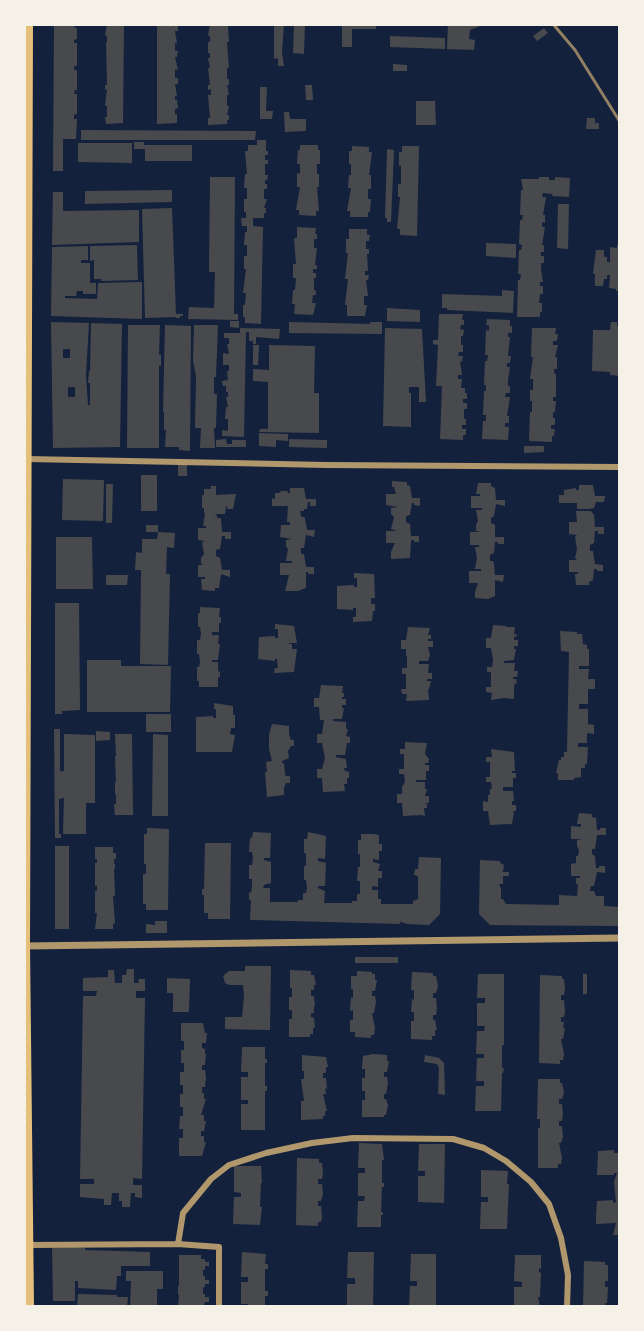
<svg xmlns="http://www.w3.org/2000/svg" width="644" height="1331" viewBox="0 0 644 1331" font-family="'Golos Text',sans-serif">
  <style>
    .building { fill: #48494c; fill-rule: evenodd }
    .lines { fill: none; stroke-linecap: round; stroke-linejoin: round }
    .minor { stroke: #b1986c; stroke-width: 6 }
    .tertiary { stroke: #b1986c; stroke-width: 7 }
    .secondary { stroke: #e5c07b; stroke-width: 8 }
    .rail { stroke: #918062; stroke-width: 3 }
  </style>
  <rect width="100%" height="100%" fill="#14213d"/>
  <path class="building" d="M54,24H74L75,28H77V39L74,40V43H77V65L74,67V70H77V90H75L74,94H77V114L74,115V119H77L76,139H63V171H53Z
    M107,24H124L123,123L106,124L105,117H107V106H105L107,89L105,90V85H107L106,42H107V36H105Z
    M157,24H178V31H175L177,43H175V51H178L177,57H175L178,70L175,69V78H178V84H175L177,96H175V100H177L178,108L175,109V114H177V123L157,124Z
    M210,24H227L228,26L229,42H227L229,68H227V79H229V85H227L229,95H227V106H229L227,115H229V120H227V124L208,125V118H210L208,95H211V89L208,90V85H210L208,68H210L208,58H210V53H208V42H210V36H208Z
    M274,24L284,25L282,52L284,66H278V58L274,59Z
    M294,24H305L304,54L293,53Z
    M342,24H376V29H352V47H342Z
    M448,24H485L470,30L469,39L475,40L474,50L447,49Z
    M544,28L548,33L537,41L533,36Z
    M390,36L445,38V49L390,47Z
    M393,64L407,65V71H393Z
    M305,85H312L313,100H306Z
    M260,87H267L266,111H273L272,119H260Z
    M416,101H435L436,125H416Z
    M284,112H289L290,119H306V131L285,132Z
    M587,118H595V123H599V129H586Z
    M81,130L256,131L255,140H81Z
    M257,140H266V151H268V155H265V160H268V164H265V175H268L267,180H265V184H267V189H264V199H267L264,208H266V213H264V218H253V226L263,227L261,324L245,323V317H243V305H245L246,293H243L246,269H244V256H247V245H244L245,232H247V226H242L241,218H246V212H244V199H247V188H244L245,174H247L245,151H248V145H257Z
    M134,142H144V145H192V161H145V149H134Z
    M78,143H132V163L78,162Z
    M300,145H318V150H320V164H317V174H319V187H317L319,211H316V216L299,215V210H296L300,187H297V173L300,174V164H297L298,150H300Z
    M352,146L369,147V152H372L369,175H371V189H368V199H371L370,212H368V217H350V211H347L351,188H348L349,175H351V164H349V151H352Z
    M402,146H419L417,236L400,235V229H397L400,197H398V184H401V166H399V152H402Z
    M387,149L394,150L391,222H387V218H385Z
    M210,177H235L234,314H238V320L188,319L189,307L214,308L215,272H209Z
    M539,177H549V180H555V177L570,178L569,197L552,196L553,194L543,193L542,197H546L543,215H545V223L542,222V227H545L542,245H544V252H541V256H544V263H541V269L543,282H540V286H543V294H540L539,303H542V312H540V317H517L518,280H520L521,274H518L519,250H521L522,245L519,244L520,220H522L523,215H520L521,190H523L521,179H539Z
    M172,190V202L85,204V191Z
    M53,192H63V211L139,210V242L52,245Z
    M558,204H569L568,249L557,248Z
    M172,208L176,314H183V316H180V318H176V317L145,318L142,209Z
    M297,227L316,228L315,234H317V239H314V248H317L315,265H317V269H313V273H316V278H314V290L316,291V295H313L312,303H316L313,315L294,314L295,304H292L293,290H295L296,278H293V264H296L294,238H297Z
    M349,229H367V235H370L369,241H366V249H369V254H367L368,271H365V275H369L368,280H366L368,296H364V305H367L365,316H347V305H345L348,279H345L348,253H346V239H349Z
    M486,243L516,244V258L486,256Z
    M137,245L138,280L101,281V279H94V260L90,261V246Z
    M617,245H620V291H616V289L609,288L610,275H607V279H604L603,286H595V274H593L596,250H604V257H607V262H610V247L617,248Z
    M88,246V260H81V263H90V283H96V294H83V291H77L76,296H65V298L97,299L98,283L142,282V319L51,316L52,247Z
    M502,290L514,291L513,313L447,310V308H442V294L502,296Z
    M387,308L420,310V322L387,321Z
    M439,314H463L462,320H464V325H461L460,329L464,330L463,336H461V345H463V352H459L458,356H463L462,362L460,361L462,375H458V379H462L461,388H465V393H467V399H463V403H467V409H464V419H466V425H462V429H466V435H463V440L440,439L442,386H436L438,345L433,344V340H438Z
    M487,319L510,320V326H512V333H508V337H510L508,356H511L510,363H507V367H510L508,380V386H510V393H506L505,397H510L507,416H509V423H505V427H509L508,440L482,439L483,421H486V415H483L484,391H486V385H484L485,361H487L488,355H485L486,330L489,331V325H486Z
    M230,321H239V328L230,327Z
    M51,322L89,323L86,376L88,405H90V383H88L89,371H90L91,323L122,324L120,447L53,448ZM63,349H70V358H63ZM68,387H75V397H68Z
    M289,322L370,324V322H382V334L289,333Z
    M611,322H617V326H620V376L610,375V372L592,371L593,330H610Z
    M128,325H160L159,355H161V366H159V448H127Z
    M165,325L191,326L190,451L179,450V447H165L166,430H164V412H163Z
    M194,325H218L216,377H214V394H217L216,428H214L215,448H200L201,428H195L196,376L193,360Z
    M240,328L280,329L279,339L256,337V344H253V341H249V332H246L244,437L222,436V430L228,431V419H225L226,407H228L226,397H228V392H226V386H223L222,381L228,380L227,371H229V365H223V353L229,354L227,344H229V338H224V333H240Z
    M385,328L422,329L426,402H419V387H409V393H411V427L383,426Z
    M532,328H556L555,334H558L557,341H553V345H558L555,357H557V369H554V373L556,374V397H553V401H556L555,412H553V418H555V425H551V429H555L554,436H552V442L529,441L530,412H532V401H530V390H533V379H530L533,357H531Z
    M253,345H259L258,365H253Z
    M269,345L315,346L314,393H319V433L259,432L260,429H268V382L253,381V369L269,370Z
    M259,433L288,434V441L276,440V447L259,446Z
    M226,439L227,444H232V440H246V447H216V440Z
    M289,439L327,440V448L289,447Z
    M524,446H544V452L524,453Z
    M178,465H187V476H178Z
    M141,475H157V511H141Z
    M63,479L104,480L103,521L62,520Z
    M392,481L407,482V485L410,486L412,498H420V506L414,505V503H412L410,515L406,516V522L410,524L411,536H419V542H414V540H411L410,558L391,559V552L395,543H386V531H397L391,529L394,517L391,514V508L398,507L386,505V494H396L394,487H392Z
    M478,483H491V486L495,488L496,500H505V506L496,504L494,516L491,518V523L495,525V537H504V544H498V542H495L494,553L490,555V561H493L494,564L495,575H504L503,582L495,580V596L488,599L475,598V592L478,583H469V571H481V569H475L477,558L475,547H479V545H470V532H481L476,531V525L478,521L476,510H482V508H471V496H480V494H476Z
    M106,484H113L112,523H106Z
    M579,485H593L595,496H605L604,502H596L594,508L589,509H577V503H559V495H564V490L576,488V490H579Z
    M211,486H216V495L236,494L233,509H227V506H226L225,514H214L217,515V518H221L222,532H231V539H225V536H222L220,549L216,550V556L220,558L222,570H230V577L221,574L219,588H215V591L202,590L201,579H205V577H198V565H204L201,564V558L204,554L202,542L205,541L198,540V528H206V526H203L205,513H204V508H202V495H204V489H211Z
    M290,488H304L306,499H316V506H310V502H308L307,509H304V511H300L301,516L305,518L307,530H315L314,537L306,535L304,548H301V554H304L306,567H314V574H308V572H306V588L298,591H285L289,575H280V563H292V561H286L288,549L286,546V540L292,539L280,537L281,525H290V522H287L288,506H272V498L275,499V493H279L281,491H288L287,493H290Z
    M576,511H591L594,515L595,527H604V534H598V531H595L594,543L590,545V551H593L595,564L603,565V571H597V569H594L593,580L589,582V585H576L575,574H578V572H569V560H577L575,558L577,549L575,537L577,535L569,534V522H577Z
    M146,525H158V532H146Z
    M158,532L175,533L174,548L167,547L166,574H170L168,665L140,664L141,572V570H135L136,552L142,553V539H157Z
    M56,537H92L93,589H56Z
    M354,573L374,574L375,598H371V604H375V611H373L372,621L353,622V617H356V608H353V610L337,609V586L354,585V587H357V578H354Z
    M106,575H128L127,585H106Z
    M55,603H79L80,710L62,711V714H55Z
    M200,607L220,608L219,617H221V623H219V632H212V635H219L218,644H220L218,660H212V662H218V671L220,672V677H218V687H199V681H197V667H199L200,662L199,654H197V640H200L201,634L200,627H198V613H200Z
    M275,624L294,626L297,643H289V644H292V649H297L294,672L274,673L275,668H278L277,659H275V661L258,659L259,637L275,636V638H278V629H275Z
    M493,625L506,626V627H515L514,634H517L516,637H514V640H518V646H514V649H516L514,660L504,661V663H515L514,671H518L517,677H513V679H516L517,684L515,683L514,688V699L504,698L491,700L492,693L486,692V687H491V672H487V667H492L493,660L491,648H486V638H491Z
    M408,627L430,628L428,635H431V639H428V641H433V647H428L430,655L428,661H419V664H429L428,673H432V679H427V681H431L429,689H428L429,700L406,701L407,694H402L401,689H406V674H402V668H407V656H406V649H401V640H406Z
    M560,631L577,632V634H582L583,644L587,645V649H589V666H579V669H589L588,679H595V689H588V704H579V709H588V724L594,725V734L587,733V743H578V747H588L587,764H585V768H581V777L574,778V780H558V773H556L559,760H561V757H564V752H567L569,652L561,651Z
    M87,660H121V666H171L170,712H87Z
    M321,685L343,686L342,693H344V697H342V699H346V705H342V708H344L342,719H333V721L346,722V729H348L346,736L350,737V743H347L345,755H336V757L346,759L347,768H344L345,771L349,772V778H347V784H344L345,791L323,792L322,778H317V769H322L325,758L322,743H317V734H322L324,720H320L319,707H314V698H319Z
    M214,703L233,706V715H235V728H231L230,734L235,735L232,752H196V717L213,716V718H216V709H214Z
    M146,714H171V732H146Z
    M272,724L289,726V734L291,740H294V746H291L288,751L289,758L282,761V763H284L285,774L286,776H290V783H286L284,788V795L267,797L265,772H267L266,762L272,761L269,749V735Z
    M54,729H60V771H64V734L95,735V803H86V834H63L64,798L59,799V834H61V838H55Z
    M96,731L110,732V740L96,741Z
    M115,734H132L133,815H115L114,804H116V794H115V782H116L115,756H116Z
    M153,734L168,735V816H152Z
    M405,742L427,743L425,754L429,759L428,763H425V765H429V771H426V780H416V782H425V789H427L425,796H429V803H425L427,804V808H424L425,816L421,815L403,816L402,803H397V794H402V787L405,782L404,774H399V769H404V754H400V749H405Z
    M491,749L514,752L515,771H512V773H516V778H513V787H503V791H513L514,801H512V805H516V811H512L514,812L512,824L490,825L488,811H483V801L488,802V795H490V789H492L491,782H486V777H490V762H486V757H492Z
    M579,813L592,814V817L596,818L597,830H600V828H606V835H597L595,849H592V854L595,856L596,868H599V866H605V873L597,872L594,886H591L590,891H594L596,896H604V906L620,907V926L490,925L479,914L480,860L500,861V863L504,865L503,872H509V876H503V884H499L501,889V899H503L506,904L559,905V895L577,896L578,884H576V878H580V876H571V864L576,863V856H578L579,850L577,846V840L583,839H571V826L581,827V824H577Z
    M147,828L169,829L168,910H146V904H143V874H146V864H144V834H147Z
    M253,832L271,833L270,858H264V860L271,862V883L264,885L263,888H270V902H298V900H303V893H306L307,888L306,880H304V866H306V853H304V839H307L308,832L326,836L325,859L318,858V861L326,863L325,886H318V888L325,891L324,903H352V901H357V894H360V881H357L358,867H360V854H358V840H361V834H373L379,835V844H382V851H379V860L373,859V862L380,864L378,871H382V878H378V887L372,886V890H378V899H381V904H413V901L418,899V876L414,875L415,869H418L419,857L441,858L440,914L429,925L407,924L401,922V920L400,924L250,920L251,900H249V892L251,893L252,886V879H249V865H252L253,858L252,852H249L250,838H252Z
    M205,843H231L230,919H208V913H204V895H202V889H204Z
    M55,846H69V929H55Z
    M95,847H113V853H116V859H114V864H115V869H114L115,896H113L115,924L113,923V929H95L97,913H95V891H97V886H95V863H97V859H95Z
    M155,921H167V933H146V924L155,925Z
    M355,957H398V963H355Z
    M245,966H271L270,1030L225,1029V1017H242L244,997L243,985H229L225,983L223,976L229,971H245Z
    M127,969H134V983H139L138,979H145V991H136V998H145L142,1179L133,1178V1185H142V1198L135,1197V1193H131L130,1207H122V1201H119V1193H112L111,1205H104V1199L80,1197V1184H94V1179H80L83,996H96L97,991H83V978L108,977V970H114L115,983H122V975H126Z
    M290,970L311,971V975H314L316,985H314V990H311V996H314L315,1006H314V1013H311V1017L314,1018L315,1028H313V1034H310V1037H289V1019H292V1010H289V997H292V988H290Z
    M357,971L372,972V974H375V980H377L375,991H372V996H375L376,1002L374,1013H372L375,1028L374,1035H371V1038L355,1037V1032H350V1020H353V1010L350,1011L351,997L353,998V989H351V976H357Z
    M412,972L433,973V976H436L438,986L436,993H433V998H436L437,1008L436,1015H433V1020H435L437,1030H435V1036H432V1040L411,1039V1021H414V1012H411L412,999L414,1000V990H411Z
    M478,974H504V1045H502V1068H504L503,1073H502L501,1111H475L476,1086H484V1081H476L477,1058H484V1054H476L477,1031H484L485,1026H477V1003H485V998H477Z
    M583,974H587V994H583Z
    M540,975L562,976V979H564L565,989L564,995H561V1000H564L565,1011L564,1017H561V1022H564L563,1028H565L563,1039H561L564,1054L563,1060H560V1064L539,1063Z
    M167,978L190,979L189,1012H173V993H167Z
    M181,1023H203L205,1033H207L206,1043H202V1048L205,1049V1054H206L205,1065H202V1070H205L206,1077L205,1087H202V1093H204V1099H206L201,1115H204V1121H206L204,1131H201V1136H204V1142H206L202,1156H179V1138H183V1129H179L180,1116H183V1107H180V1094H183V1085H180V1072H184V1063H181V1050H184V1041H181Z
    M242,1047H265V1059H267V1063H265V1086H267V1091H265V1130H241V1104H248V1100H241V1077H248V1072H241Z
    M373,1054L387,1055V1061H389L387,1072H384V1077H387L388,1083L386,1094H384V1099H386L388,1105L386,1115H384V1117H362V1100H365V1091H362V1078H365V1069H362L363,1056Z
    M302,1055L326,1057L328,1067H326V1073H323V1078H326L327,1089L325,1088L326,1094H323L327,1111H325V1116H323V1119L301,1120V1101H304L301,1079H304V1071H302Z
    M425,1055L439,1058L444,1063L445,1095L438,1094L439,1068L437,1064L424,1062Z
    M538,1079H560V1083H562L564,1093L562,1099H559V1104H562L563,1115L562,1121H559V1126H562L563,1137L561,1143H559L562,1158L561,1164H558V1168H538V1128H540V1119H537Z
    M359,1143L382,1144L384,1160H382V1183H384V1187H382L381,1212H383V1215H381V1227H357L358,1201H364L365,1196H358V1173H365V1168H358Z
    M419,1144H445L444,1203L418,1202V1176H425V1171H418Z
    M614,1150V1153H620V1235H613L616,1223L596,1224V1217L597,1201L613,1200V1203L616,1202L614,1182L617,1173H614V1175H597L598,1151Z
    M297,1158L319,1159V1163H322L323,1173L322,1179H318V1184H322L323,1194L321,1201H318V1206H321L322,1217L321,1222H318V1226L296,1225Z
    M234,1166H261L262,1183H261L260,1207H262L260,1225L233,1224L234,1197H241V1193L234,1192Z
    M481,1170L508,1171L507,1184H509L507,1229H480L481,1202H488V1197H481Z
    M75,1247L85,1248V1250L150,1252V1266H121V1276H117L116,1290L78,1288V1281H75V1301H53L52,1248Z
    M242,1252L266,1254L265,1264H268V1269H265V1291H268V1296H265V1307H248V1304H241V1282H248V1277H241Z
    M348,1252H374L373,1307H347V1284H355V1278H347Z
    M411,1254H436V1307H409L410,1286H417V1281H410Z
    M179,1255H201V1259H205V1262H209V1266H205V1270H203V1276H205V1280H209V1284H205V1287H203V1294H205V1297H209V1302H205L203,1307H178L179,1295H178V1286H179Z
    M515,1255H541V1269L539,1268V1272L541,1273L540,1297H538L540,1307H514V1287H522V1282L514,1281Z
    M584,1261L605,1262V1265H608V1281H605V1287H608L607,1303H605V1307H583Z
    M126,1271H163V1289H157V1307H130L131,1281H126Z
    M78,1294L117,1295V1297H128L127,1307H77Z"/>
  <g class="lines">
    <path class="minor" d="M27,459L326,465L620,467
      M178,1244L183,1213L211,1179L229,1165L266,1153L312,1143L353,1138L453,1139L484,1148L506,1161L531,1182L549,1204L561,1238L568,1275L567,1307
      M30,1245L178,1244L219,1247V1307"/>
    <path class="tertiary" d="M26,946L620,938"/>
    <path class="secondary" d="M29,24L26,946L30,1307"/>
    <path class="rail" d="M553,24L575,50L620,122"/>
  </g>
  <rect width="644" height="1331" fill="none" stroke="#f6f1e7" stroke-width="52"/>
</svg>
